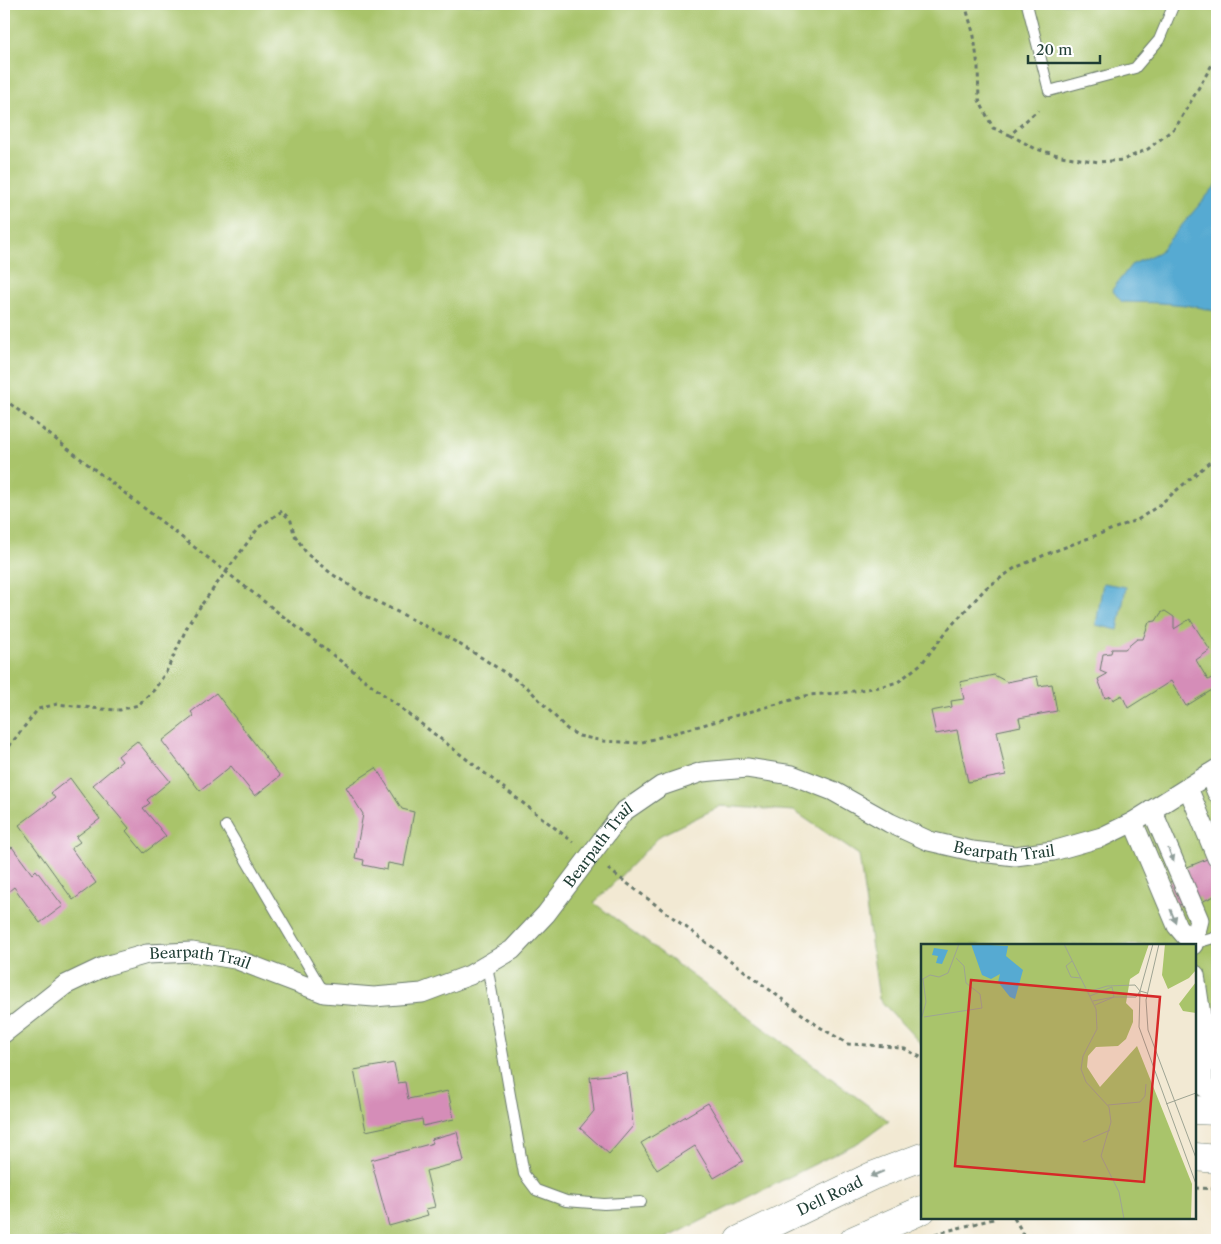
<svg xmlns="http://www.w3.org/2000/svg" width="1221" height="1244" viewBox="0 0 1221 1244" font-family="'Libre Caslon Text',serif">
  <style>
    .green { fill: #a9c46b; stroke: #648050 }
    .water { fill: #56aad2; stroke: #3a7483 }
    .building { fill: #d58db8 }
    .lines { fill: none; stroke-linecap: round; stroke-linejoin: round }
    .service-casing { stroke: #69796c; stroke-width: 12 }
    .minor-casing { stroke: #69796c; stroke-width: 21 }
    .secondary-casing { stroke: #69796c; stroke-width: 29 }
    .path { stroke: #69796c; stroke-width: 3; stroke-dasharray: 4 4; stroke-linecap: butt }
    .service { stroke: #fff; stroke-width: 10 }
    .minor { stroke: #fff; stroke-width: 19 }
    .secondary { stroke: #fff; stroke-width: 28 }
    .path-bridge { stroke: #69796c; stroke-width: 3; stroke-dasharray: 4 4; stroke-linecap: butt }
    .oneway { fill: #8f9e9a }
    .labels { text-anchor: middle; stroke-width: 4; stroke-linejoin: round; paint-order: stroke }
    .street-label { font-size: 15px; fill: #1f3d34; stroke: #fff }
    .inset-road { fill: none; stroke: #9ea493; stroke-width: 1 }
    .view { fill: #d62828; fill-opacity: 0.15; stroke: #d62828; stroke-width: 2.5 }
    .inset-edge { fill: none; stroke: #1f3d34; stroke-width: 2.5 }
  </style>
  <rect width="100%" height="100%" fill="#fff"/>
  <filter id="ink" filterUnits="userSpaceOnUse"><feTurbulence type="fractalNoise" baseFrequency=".02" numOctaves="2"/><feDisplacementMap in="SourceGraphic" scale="10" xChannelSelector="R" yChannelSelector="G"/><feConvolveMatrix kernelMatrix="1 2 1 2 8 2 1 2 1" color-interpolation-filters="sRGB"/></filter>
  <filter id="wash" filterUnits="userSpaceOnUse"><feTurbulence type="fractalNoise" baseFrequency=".0096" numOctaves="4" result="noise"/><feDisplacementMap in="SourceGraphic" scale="20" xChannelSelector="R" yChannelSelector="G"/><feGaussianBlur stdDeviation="1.12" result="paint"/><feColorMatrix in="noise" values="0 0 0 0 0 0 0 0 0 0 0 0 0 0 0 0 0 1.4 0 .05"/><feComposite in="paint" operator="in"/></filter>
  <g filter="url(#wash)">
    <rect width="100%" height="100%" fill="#f2e9d3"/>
    <path class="green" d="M4,4H1217V1034L1195,1031V945H922V1045L879,999L859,855L794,811L721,806L661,835L594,903L889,1121L861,1141L663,1240H4Z"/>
    <path class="water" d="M1217,184V312C1187,302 1154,303 1122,302L1112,290L1131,265L1159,252Z
      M1103,583L1126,587L1118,630L1096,625Z"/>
    <g id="blocks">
      <path class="building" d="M1165,611L1174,617V629L1190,619L1210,650L1196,660L1208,680L1217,675V687L1186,706L1171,681L1128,708L1122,695L1113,700L1111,696L1105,698L1098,679L1107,674L1100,671L1103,654L1111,653L1112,649H1125L1137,639H1143L1149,622L1156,621L1161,613Z
        M994,675L1007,682L1037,676L1039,686L1052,684L1057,711L1019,718L1021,726L997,731L1006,775L968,782L957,730L936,734L931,711L952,707L951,701L964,699L960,682Z
        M216,693L280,776L255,796L231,766L200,791L162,741L194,716L191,712Z
        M137,741L170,781L147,800L150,803L143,808L166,836L144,853L126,831L129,828L93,785L122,761L118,756Z
        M376,768L402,809L414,812L404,866L388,863L387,870L363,865L364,860L355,858L363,814L346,787Z
        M70,778L100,819L76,837L80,842L71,848L96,883L73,900L19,825L55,798L51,793Z
        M4,843L9,849L12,847L32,874L36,870L63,906L40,923L14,887L4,895Z
        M1212,857L1217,860V895L1201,902L1199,897L1177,906L1168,883L1188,874L1185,868Z
        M394,1063L398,1083L405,1082L408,1099L448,1091L454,1119L423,1126L422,1119L366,1131L354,1070Z
        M627,1073L633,1126L609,1154L580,1128L594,1111L590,1077Z
        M708,1103L743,1161L714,1178L695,1146L657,1170L641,1143Z
        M457,1132L464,1161L426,1171L435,1207L426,1209L428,1215L389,1226L371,1160L433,1143L431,1139Z"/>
    </g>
  </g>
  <g filter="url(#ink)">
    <use href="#blocks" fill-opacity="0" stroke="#69796c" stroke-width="1"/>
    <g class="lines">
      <g class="service-casing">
        <path id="service" d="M1027,4L1049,91L1135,68L1159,40L1174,4
          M226,826L323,991
          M1193,944L1217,937
          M487,965L524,1174L536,1190L566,1201L604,1204L641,1202"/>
      </g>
      <g class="minor-casing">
        <g id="minor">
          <path d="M1209,774L1217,793"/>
          <path d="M1188,788L1217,858"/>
          <path d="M1152,810L1199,920L1193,944"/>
          <path d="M1133,822L1177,926L1193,945"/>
          <path d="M1195,975L1202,1022L1203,1086L1217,1095"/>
          <path id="s1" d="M4,1033L65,985L105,966L147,954L192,952L235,959L324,993L374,997L422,993L470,975L512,950L546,914L623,812L661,786L702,772L747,768L792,775L833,791L890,823L929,841L972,851L1015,856L1053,851L1102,837L1133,822L1217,769"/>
        </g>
      </g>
      <g class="secondary-casing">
        <g id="secondary">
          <path d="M1195,1110L1217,1111"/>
          <path d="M1195,1157L1217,1159"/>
          <path id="s2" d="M739,1240L872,1176L922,1157"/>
          <path d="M854,1240L922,1210"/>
        </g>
      </g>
      <path class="path" d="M965,4L974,36L978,67L979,100L993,128L1010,135L1038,110
        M1010,135L1036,149L1061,156L1099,162L1123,160L1148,149L1176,127L1217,56
        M4,399L573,842
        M259,527L282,511L291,521L294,534L307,554L332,574L366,596L449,638L479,656L527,687L567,729L579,736L603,741L639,743L809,695L841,693L879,687L898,682L922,663L950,627L986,588L1015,568L1047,554L1139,519L1158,506L1217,456
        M4,753L38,709L57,704L101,709L120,710L138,705L154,690L166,672L189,623L202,604
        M608,869L818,1026L848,1044L886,1046L905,1049L922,1058
        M1195,1188L1217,1189
        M1014,1218L1027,1240
        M935,1234L997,1218"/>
      <use href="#service" class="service"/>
      <use href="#minor" class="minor"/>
      <use href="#secondary" class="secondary"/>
      <path class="path-bridge" d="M202,604L259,527"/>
    </g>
    <defs><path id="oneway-solid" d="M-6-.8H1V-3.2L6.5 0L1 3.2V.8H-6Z" transform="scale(1.25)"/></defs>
    <g class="oneway">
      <use href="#oneway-solid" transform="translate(1171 855) rotate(67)"/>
      <use href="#oneway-solid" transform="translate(1173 916) rotate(69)"/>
      <use href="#oneway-solid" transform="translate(877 1174) rotate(158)"/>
    </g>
  </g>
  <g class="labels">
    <g class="street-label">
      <text dy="5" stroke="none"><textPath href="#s1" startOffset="684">Bearpath Trail</textPath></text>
      <text dy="5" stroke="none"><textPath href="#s1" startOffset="1134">Bearpath Trail</textPath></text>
      <text dy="5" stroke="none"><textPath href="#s1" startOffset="219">Bearpath Trail</textPath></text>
      <text dy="5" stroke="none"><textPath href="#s2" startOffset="101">Dell Road</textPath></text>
    </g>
  </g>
  <g transform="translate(921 944)">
    <rect width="275" height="275" fill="#f2e9d3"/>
    <path d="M0,0H228L218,29L209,35L205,59L212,66V78L205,95L197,102L175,103L167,112L166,123L179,143L216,102L271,240L270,275H0ZM244,0H275V26L268,34L247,45L241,31ZM275,38V69L262,67L258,60Z" fill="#a9c46b"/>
    <path d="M50,0L87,2L85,12L102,26L94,55L89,53L77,38L79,30L70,35L61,31ZM13,4L27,6L21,20L15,19L17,12L11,11Z" fill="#56aad2"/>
    <path class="inset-road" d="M143,0L175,65L176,85L162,112L160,125L165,138L188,163L190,178L180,212L198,248L203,275M232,0L219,47L218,83L275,240M238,0L225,56L227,86L275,214M151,17L145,22L150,33L160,34M0,36L9,31L18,33L27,29L38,0M167,48L186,42L214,41L219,47L226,49M169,52L191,43L193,53L172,57M174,61L193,53H215L219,47M3,73L61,64L59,50L45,39L43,22L35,14M0,76L5,58L2,35M245,160L275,149M187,161L219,158L224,152L225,140M162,198L189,186"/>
    <path class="view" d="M50,36L239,53L223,238L34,222Z"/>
    <rect width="275" height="275" class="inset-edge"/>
  </g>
  <rect width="1221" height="1244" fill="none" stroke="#fff" stroke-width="20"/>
  <path d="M1028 55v8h72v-8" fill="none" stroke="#1f3d34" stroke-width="2.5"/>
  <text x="1036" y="55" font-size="15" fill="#1f3d34" stroke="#ffffff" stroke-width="4" paint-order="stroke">20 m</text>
</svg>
